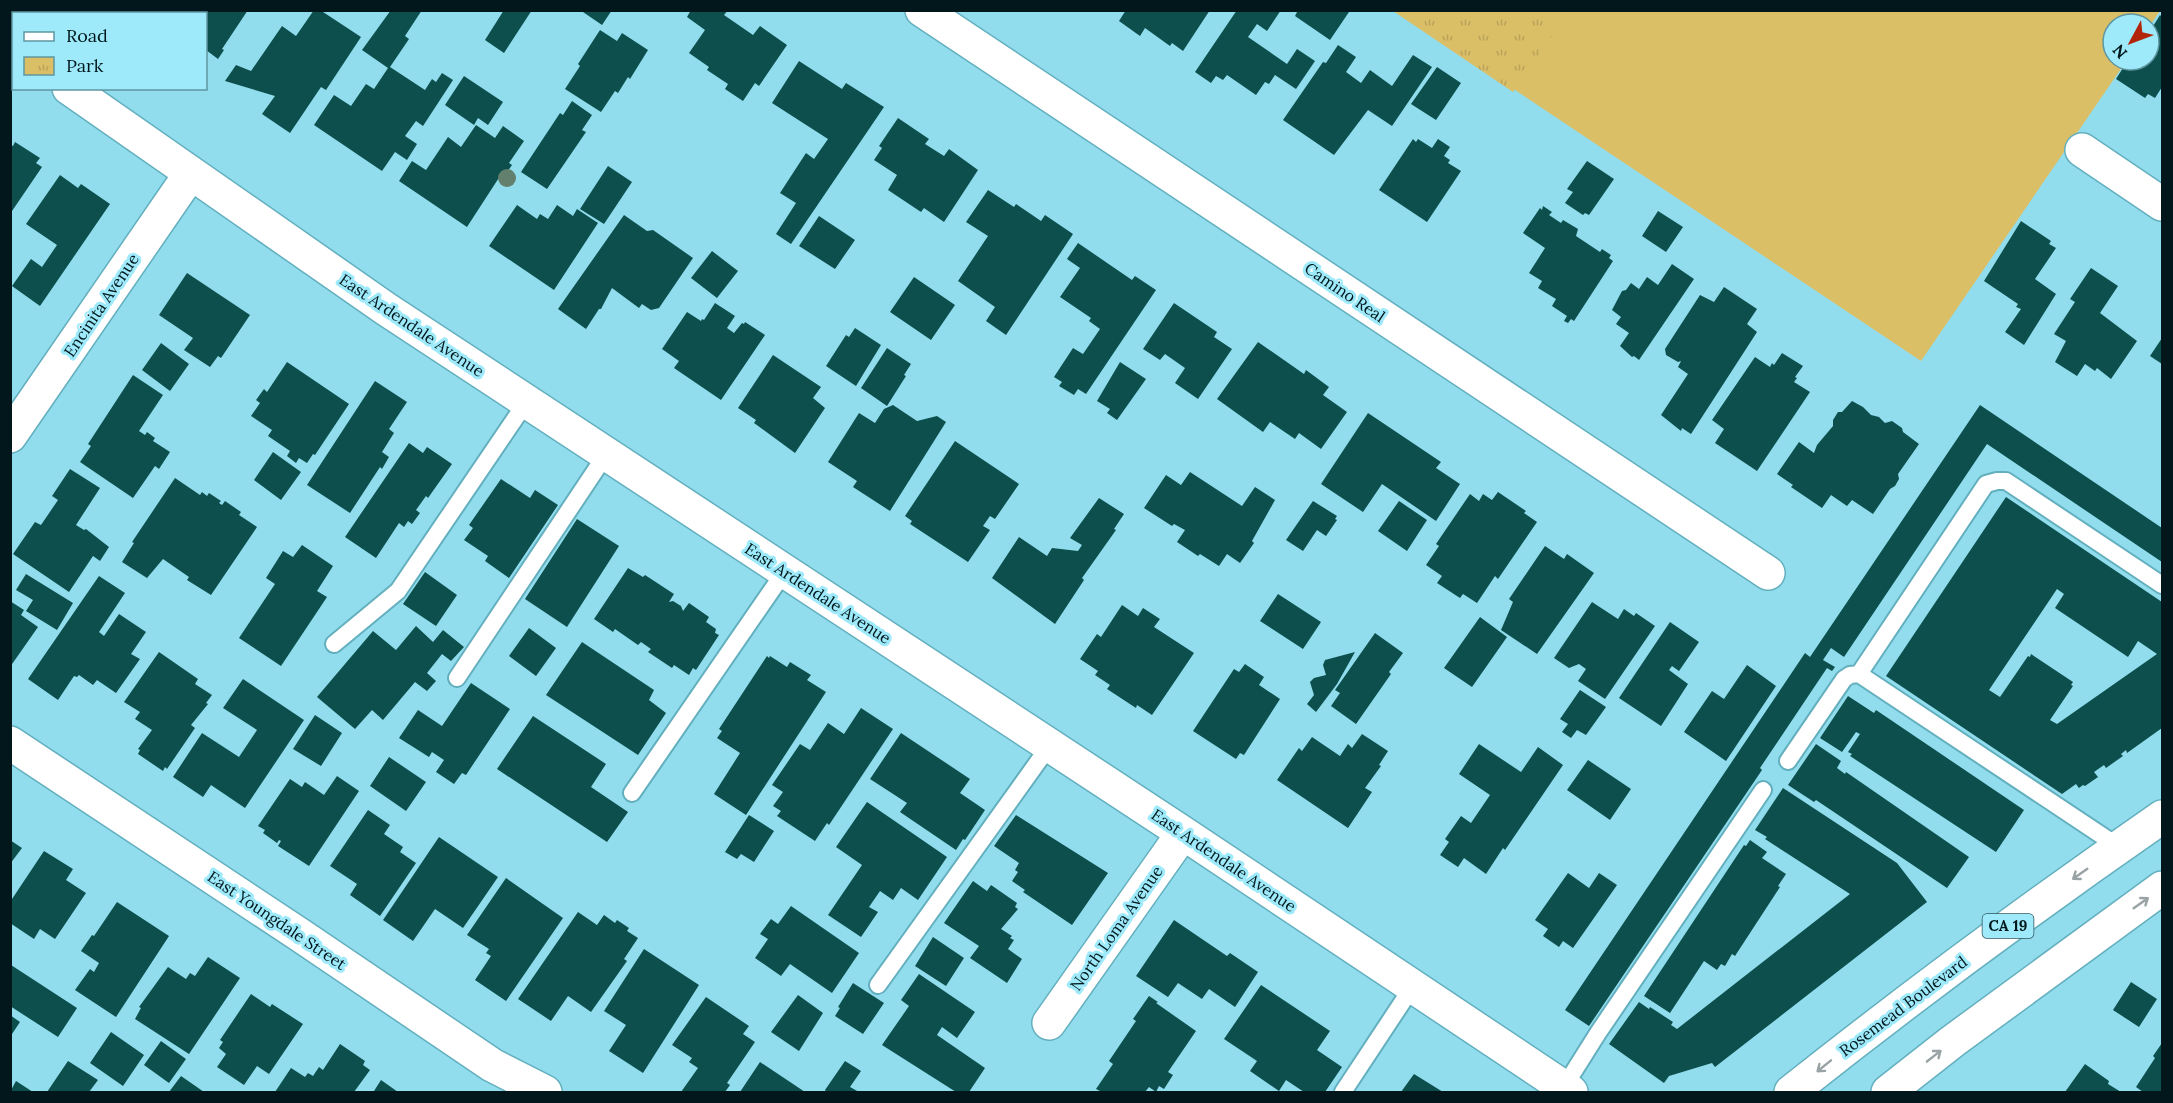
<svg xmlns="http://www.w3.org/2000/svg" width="2173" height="1103" viewBox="0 0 2173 1103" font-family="Lora,serif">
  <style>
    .green { fill: #dbbf67 }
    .park { fill: url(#park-tufts) }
    .building { fill: #0c4f4d; fill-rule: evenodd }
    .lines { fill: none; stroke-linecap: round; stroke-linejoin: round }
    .lane-casing { stroke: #63afbe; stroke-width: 20 }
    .street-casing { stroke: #63afbe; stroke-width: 36 }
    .primary-casing { stroke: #63afbe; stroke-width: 36 }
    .lane { stroke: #fff; stroke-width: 16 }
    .street { stroke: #fff; stroke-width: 33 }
    .primary { stroke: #fff; stroke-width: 33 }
    .tree { fill: #637f6d }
    .oneway { stroke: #99a2a4 }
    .labels { text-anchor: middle; stroke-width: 6; stroke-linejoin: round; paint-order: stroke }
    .shield { fill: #9eeafa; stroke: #30565e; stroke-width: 1.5 }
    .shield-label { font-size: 15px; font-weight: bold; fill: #01171b }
    .street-label { font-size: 16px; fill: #01171b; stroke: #9eeafa }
  </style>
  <defs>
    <pattern id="park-tufts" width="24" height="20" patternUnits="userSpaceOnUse" patternTransform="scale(1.5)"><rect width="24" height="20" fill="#dbbf67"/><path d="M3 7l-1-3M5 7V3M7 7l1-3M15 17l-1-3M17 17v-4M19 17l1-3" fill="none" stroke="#baa359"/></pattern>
  </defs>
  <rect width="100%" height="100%" fill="#91dded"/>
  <path class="green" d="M1568,11H2160L2149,27V24H2113V60H2127L1921,361L1512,88Z"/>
  <path class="park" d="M1393,11H1569L1513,92Z"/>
  <path class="building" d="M152,10H248L222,49L224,50L218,59L206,50V14H150Z
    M314,10H320L361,37L326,90L321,87L290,133L262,114L275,96L225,81L236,65L251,71L282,26L296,36Z
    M391,10H422L405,36L409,39L390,67L425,90L432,79L436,82L442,73L453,80L423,126L416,121L405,136L417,144L407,160L395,152L382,171L314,125L334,95L351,106L366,84L374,89L388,68L362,50Z
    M504,10H532L504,53L485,40Z
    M584,10H612L602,25L583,12Z
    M691,10H728L724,15L753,35L760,26L787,45L759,86L755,83L743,101L725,89L728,84L707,70L709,67L689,53L705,30L687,17Z
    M1126,10H1210L1183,51L1172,43L1170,46L1145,28L1140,36L1119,21Z
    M1237,10H1281L1267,31L1257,24L1248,37L1287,64L1297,49L1315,61L1296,89L1275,75L1269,84L1265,82L1256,95L1227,75L1223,80L1216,76L1211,83L1195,72Z
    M1298,10H1347L1349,12L1330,40L1295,16Z
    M2160,15L2162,17V87L2155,98L2148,94L2145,98L2116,79L2128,60H2149V29L2152,28Z
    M600,30L617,41L622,33L648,50L630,79L628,77L618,93L615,91L601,112L565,89L580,66L578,64Z
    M1338,45L1356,57L1346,72L1361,83L1370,70L1392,86L1413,55L1432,67L1392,126L1368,110L1334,155L1283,120L1323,62L1326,63Z
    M799,61L842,89L846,83L884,107L791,244L776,234L796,203L780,193L806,153L814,159L828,139L772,103Z
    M1437,67L1461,83L1436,120L1411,104Z
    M464,76L503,102L488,125L478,118L474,125L445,105Z
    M572,101L592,115L582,130L586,132L547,189L521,172L560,113L563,115Z
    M898,118L929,139L925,144L944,156L949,149L978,170L944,222L924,208L921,212L888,190L897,175L874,160L882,148L879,146Z
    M476,125L495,138L503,126L524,141L509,163L512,165L505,175L502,173L467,227L399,181L412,161L426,170L448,137L461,147Z
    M1413,139L1416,142L1418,139L1432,148L1438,139L1450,147L1444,156L1450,160L1448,163L1461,171L1427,222L1379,190Z
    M15,142L40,158L36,163L42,167L10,214V145L13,146Z
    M1587,161L1614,179L1589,215L1585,213L1583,215L1565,203L1573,192L1567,189Z
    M608,166L632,182L604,224L580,209Z
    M60,175L78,188L81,184L110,204L40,306L12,286L31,259L42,267L57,245L26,224Z
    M988,190L1014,207L1016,204L1041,221L1045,215L1073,234L1006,335L986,321L995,307L958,281L988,236L966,222Z
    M517,205L537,219L540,214L548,219L557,205L573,216L577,209L598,223L554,290L489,246Z
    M1543,206L1552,212L1549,215L1561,223L1563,220L1578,229L1576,236L1600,252L1602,249L1611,255L1609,258L1613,261L1574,321L1571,319L1568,323L1564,321L1567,316L1552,306L1556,299L1538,288L1542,281L1529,273L1545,248L1523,233L1540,208L1542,210Z
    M1658,211L1683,227L1666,252L1642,236Z
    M624,215L647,231L653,230L693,258L659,308L651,310L642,304L639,308L612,288L601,309H599L586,329L558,309Z
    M819,216L855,240L835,269L799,246Z
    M2021,221L2051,241L2049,244L2056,248L2035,279L2056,294L2024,345L2005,332L2021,309L2016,307L2018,304L1984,281Z
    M1078,243L1132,280L1135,276L1156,290L1086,394L1078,389L1074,395L1059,386L1062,382L1054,377L1073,348L1083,354L1100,329L1089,321L1091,318L1060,297L1080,268L1067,259Z
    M712,251L738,271L717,298L691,278Z
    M1672,264L1694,279L1639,360L1634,356L1632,357L1620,346L1629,333L1616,324L1621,317L1612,310L1622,291L1626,290L1631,283L1639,289L1647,277L1658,285Z
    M2091,268L2118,286L2100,313L2137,341L2111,379L2097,368L2095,371L2085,364L2077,376L2055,362L2066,341L2054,334L2075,302L2070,299Z
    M187,273L250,315L221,358L218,356L210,367L184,350L193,338L159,315Z
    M914,277L955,305L931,340L890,312Z
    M1724,287L1757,309L1747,324L1757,332L1691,434L1682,428L1681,431L1661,415L1688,374L1678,367L1681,361L1678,362L1666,355L1665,349L1700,295L1714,302Z
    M715,303L735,316L727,328L734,333L742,323L744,324L745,322L765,335L721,400L674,368L679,361L662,349L687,312L701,321L702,319L704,320Z
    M1174,303L1217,332L1214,337L1232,349L1198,399L1175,383L1185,368L1165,354L1160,360L1143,349Z
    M855,328L881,345L856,386L826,366L846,335L849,337Z
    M2162,338V364L2150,356Z
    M1258,342L1304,374L1306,370L1329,387L1323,395L1347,412L1321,449L1299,433L1295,439L1270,422L1263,432L1217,399Z
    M161,343L189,364L170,391L142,370Z
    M887,348L911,364L904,375L906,376L887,406L861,388Z
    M1782,353L1803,366L1795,377L1797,378L1794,382L1810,392L1757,471L1715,443L1724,429L1712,420L1755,357L1770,367L1772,363L1774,365Z
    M773,355L821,387L813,398L825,408L795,453L754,423L756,420L738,408Z
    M287,362L349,404L315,455L313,454L307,463L299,458L296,463L287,456L290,451L268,436L272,430L251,416L260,403L256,400L264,389L267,392Z
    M1120,362L1146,379L1117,420L1107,413L1110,409L1097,401Z
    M133,375L163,395L139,431L145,435L147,432L155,438L153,441L170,452L159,469L155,466L133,498L80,462L91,446L88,444Z
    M375,381L407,402L389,429L394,433L382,452L389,457L382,469L380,467L350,513L307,485Z
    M1852,401L1863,407L1871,415L1879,417L1885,423L1892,421L1902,428L1903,432L1919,444L1898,474L1899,479L1895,486L1890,489L1873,514L1852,500L1847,506L1831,495L1822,508L1791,487L1793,485L1777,474L1799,442L1814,453L1817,445L1833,426V420L1838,412H1842Z
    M893,405L917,421L937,416L946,422L890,511L853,487L857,481L828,462L859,413L875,423L884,409Z
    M1980,405L2162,528V562L1987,444L1844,657L1831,648L1823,660L1835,667L1832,671L1827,668L1760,768L1762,770L1589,1026L1565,1010L1805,653L1810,657Z
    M1368,413L1441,462L1436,468L1460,484L1436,521L1382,484L1363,512L1321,484Z
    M955,441L1019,484L995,519L990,516L983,526L990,530L968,562L910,524L912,521L905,516Z
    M409,443L423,453L427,447L452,464L428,498L426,496L416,510L420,513L412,524L408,521L404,527L399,523L376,558L345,537Z
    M273,452L301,472L281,500L254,480Z
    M70,469L100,488L76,525L84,530L86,529L109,547L100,561L93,556L69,592L13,554L35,522L41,525L58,500L52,496Z
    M1190,472L1242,506L1255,487L1275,500L1252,541L1254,543L1240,563L1227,554L1219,566L1200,554L1198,556L1177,542L1185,530L1174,524L1172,526L1144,508L1166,475L1181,485Z
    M175,478L200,495L202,492L207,496L209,493L221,501L219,503L222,505L225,501L241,512L239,515L257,527L211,595L187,580L189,577L163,559L147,578L122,562L134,543L132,542Z
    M501,479L530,498L535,490L558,505L509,578L485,561L488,556L464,540L473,528L469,525Z
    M1498,492L1526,511L1524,513L1537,522L1498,579L1495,576L1477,603L1463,594L1460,598L1437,583L1442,576L1426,565L1439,546L1436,544L1470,494L1479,501L1483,494L1492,500Z
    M2006,497L2162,602V728L2127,753L2126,750L2121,754L2123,756L2106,768L2104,765L2094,772L2098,777L2085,786L2083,785L2079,788L2076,784L2062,794L1886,676ZM2057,589L2064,594L2055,608L2128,657L2138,641L2157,654L2057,724L2050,720L2073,686L2071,685L2073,682L2031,654L2030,657L2028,656L2000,697L1989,690Z
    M1099,498L1124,514L1114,529L1116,530L1082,578L1084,580L1055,624L992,578L1019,537L1047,556L1052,548L1078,551L1082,545L1070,538Z
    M1313,501L1337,516L1335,519L1337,520L1326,536L1317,530L1303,551L1286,540Z
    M1399,501L1427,520L1407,551L1378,531Z
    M577,519L619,546L567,627L525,599Z
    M302,545L333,566L317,591L327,597L281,666L239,638L275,584L266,578L283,551L293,557Z
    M1545,546L1564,559L1567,554L1594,573L1537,654L1501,630L1513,602L1509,599Z
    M628,568L643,577L645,575L674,594L669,602L673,601L681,606L683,611L689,603L709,617L706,622L716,629L715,633L719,635L696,670L693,668L689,675L674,665L672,668L648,652L651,649L641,642L638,645L615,629L613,632L594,619Z
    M425,572L457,595L436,626L403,604Z
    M26,574L73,603L57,630L26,611L33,600L16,590Z
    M99,576L125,593L99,632L104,636L119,614L146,632L131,654L140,659L116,693L97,680L93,685L79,675L77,677L74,676L58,700L28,679Z
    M1278,594L1321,622L1303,649L1260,621Z
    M10,601L24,610L21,615L38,627L10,667Z
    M1592,602L1618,619L1624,609L1634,616L1636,613L1655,626L1605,699L1578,681L1586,669L1579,664L1569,668L1554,658Z
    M1122,605L1138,616L1143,608L1160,619L1154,627L1194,653L1152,715L1137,705L1136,708L1107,689L1110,685L1095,675L1098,671L1080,659L1097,634L1101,637Z
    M1480,617L1507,637L1472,687L1444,668Z
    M1670,622L1699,642L1679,671L1672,666L1669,670L1688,684L1661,726L1619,698Z
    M416,626L433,642L443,630L464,647L451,661L442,654L427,673L436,681L427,691L415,682L383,720L372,710L355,729L317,697L373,631L396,650Z
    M529,628L556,648L536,676L509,656Z
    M1375,633L1403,653L1389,672L1391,674L1356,724L1331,706L1340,693L1335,690Z
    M582,642L654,690L649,700L666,713L638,755L546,695Z
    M159,652L198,679L195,684L212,695L206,703L208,704L191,725L195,728L167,769L165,767L163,771L138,754L140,750L138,749L152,730L135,719L140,712L124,702Z
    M1355,652L1337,684L1316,712L1307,704L1314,695L1310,682L1314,678L1326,675L1323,665L1325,660Z
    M767,656L769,658L770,656L787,667L790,662L811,675L807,680L826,692L746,815L714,794L740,753L717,738L722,731L719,729Z
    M1245,664L1264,677L1259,685L1280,699L1244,755L1240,753L1236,759L1193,731L1234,669L1239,672Z
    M1747,665L1776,686L1726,761L1684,732L1712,691L1724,699Z
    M243,679L304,720L245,808L211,785L203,797L173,777L202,733L239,757L257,730L223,708Z
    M471,683L510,709L466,775L462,773L454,784L436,772L444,760L432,752L429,757L399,738L418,710L442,726Z
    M1580,690L1606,707L1586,735L1577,730L1571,738L1562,732L1568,724L1560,719Z
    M1848,696L1874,713L1876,710L2024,810L1996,852L1850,756L1852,754L1848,752L1860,734L1856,732L1842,752L1820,738Z
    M861,708L893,729L829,825L827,823L815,841L777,816L781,811L773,806L783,792L772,785L800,744L810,750L828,723L844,734Z
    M315,715L342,733L321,766L293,749Z
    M533,716L606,764L591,787L628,812L607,842L497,769Z
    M901,733L970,779L960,793L985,810L965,840L963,839L956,850L900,812L907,803L870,779Z
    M1362,734L1388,751L1379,765L1381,766L1365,788L1372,792L1348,828L1277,780L1299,748L1302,751L1312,737L1340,756L1348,744L1352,748Z
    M1479,744L1521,772L1538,747L1563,765L1505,850L1503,848L1486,874L1464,858L1458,867L1440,855L1449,842L1445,839L1461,816L1471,823L1490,795L1459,774Z
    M1816,744L1841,761L1837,768L1845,774L1846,772L1969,857L1947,888L1816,800L1814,802L1788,785Z
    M389,757L426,782L406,811L370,786Z
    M1588,760L1631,789L1610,820L1567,790Z
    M337,776L359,791L309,866L278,846L281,841L279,840L277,843L263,833L265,830L258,826L290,779L302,787L305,782L324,795Z
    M1783,788L1897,863L1927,902L1715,1067L1712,1063L1669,1076L1664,1083L1609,1044L1639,1002L1649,1009L1650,1007L1673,1022L1671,1025L1677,1029L1850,894L1765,839L1767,837L1755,830Z
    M867,802L947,857L918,900L901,888L893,900L880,891L869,907L878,912L861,937L828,915L862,865L836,847Z
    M368,810L390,825L384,834L403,847L400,852L416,863L380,916L350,895L357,884L330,866Z
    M749,815L774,831L754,862L741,854L737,859L725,852Z
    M1016,815L1108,873L1072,925L1023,892L1025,890L1012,881L1018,872L1015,870L1019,863L994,846Z
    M439,837L498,877L463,928L435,909L413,941L383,920Z
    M10,840L22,848L10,864Z
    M1750,840L1767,852L1762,858L1786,874L1778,886L1780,887L1735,956L1732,954L1725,966L1721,964L1717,970L1704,961L1670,1013L1644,996L1744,845L1746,846Z
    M44,851L73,869L66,880L86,893L55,939L40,929L34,939L10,923V902Z
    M1568,873L1589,888L1599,873L1617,885L1573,948L1563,941L1559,947L1543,936L1548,929L1535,920Z
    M506,878L563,918L506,1001L475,980L491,956L486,953L489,949L467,935Z
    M973,881L987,891L991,885L1017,903L1015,907L1018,909L1001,929L1012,936L1010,938L1014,940L1008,949L1022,959L1007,983L970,958L979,946L944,923Z
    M117,902L169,936L116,1017L75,990L90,969L94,972L99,963L81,951L92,935L94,936Z
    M791,906L859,953L832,993L790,964L781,976L755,958L768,939L760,934L771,919L778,924Z
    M578,912L597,925L604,915L615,923L617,920L629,928L627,931L638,938L624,959L627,961L591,1012L568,996L551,1021L518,999Z
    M1174,920L1227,956L1230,953L1258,972L1235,1007L1209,989L1202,999L1178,983L1168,997L1136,976Z
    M933,937L964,958L946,986L915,966Z
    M644,949L699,985L643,1073L609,1051L626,1025L604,1011Z
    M208,957L240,978L189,1054L135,1019L141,1008L139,1007L168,967L186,979L190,973L195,976Z
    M11,965L77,1008L58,1037L10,1006Z
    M919,974L975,1012L957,1038L942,1027L937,1035L985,1068L969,1092H956L882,1045L909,1006L901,1000Z
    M2131,982L2157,999L2139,1027L2113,1010Z
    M853,983L884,1003L863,1034L835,1016L840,1008L838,1007Z
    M1261,985L1330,1031L1317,1050L1342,1067L1325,1092H1304L1286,1080L1279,1091L1250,1071L1257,1061L1224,1039Z
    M251,994L270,1007L272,1004L303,1024L269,1074L257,1066L244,1085L217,1067L226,1054L219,1048L223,1042L220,1040Z
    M798,995L823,1013L799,1051L771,1032Z
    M1149,996L1158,1002L1156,1003L1196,1031L1168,1072L1173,1075L1164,1089L1159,1086L1156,1092L1149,1087L1145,1092H1102L1096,1089L1113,1064L1109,1061L1136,1021L1133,1019Z
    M706,997L749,1026L743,1034L755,1042L727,1083L730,1085L725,1092H681L698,1068L689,1062L692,1058L672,1045Z
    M10,1015L20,1022L10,1037Z
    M111,1032L144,1055L123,1086L90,1063Z
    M161,1041L186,1059L169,1083L144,1065Z
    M2162,1043V1092H2143L2136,1087L2155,1058L2153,1056Z
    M340,1044L365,1061L363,1065L370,1070L354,1092H275L291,1068L305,1077L308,1073L313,1076L319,1067L323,1070Z
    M68,1061L98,1080L89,1092H47Z
    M845,1061L861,1071L850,1087L859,1092H826L825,1090Z
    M760,1062L805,1092H740Z
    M2085,1064L2109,1081L2108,1084L2121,1092H2065Z
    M1414,1074L1443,1092H1401Z
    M181,1076L204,1092H169Z
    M381,1080L398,1092H376L374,1091Z
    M16,1081L33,1092H10Z"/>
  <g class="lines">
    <g class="lane-casing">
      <path id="lane" d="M334,644L398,591L527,401
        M1859,674L1986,484L1997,481H2006L2162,585
        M457,678L607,453
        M1788,761L1844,679L1850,675L1859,674L2119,847
        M632,793L785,571
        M878,985L1050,745
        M1564,1087L1598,1033L1763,790
        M1343,1092L1413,986"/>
    </g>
    <g class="street-casing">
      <path id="street" d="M922,10L1768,573
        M10,48L14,50
        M69,88L386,309L1183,833L1571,1092
        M2082,150L2162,204
        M10,436L191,173
        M10,743L300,935L492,1065L545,1092
        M1049,1023L1183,833"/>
    </g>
    <g class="primary-casing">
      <path id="primary" d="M1791,1092C1912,996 2035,905 2162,817
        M1888,1092L1953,1041L2162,888"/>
    </g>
    <use href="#lane" class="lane"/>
    <use href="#street" class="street"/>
    <use href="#primary" class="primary"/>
  </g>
  <circle class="tree" cx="507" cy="178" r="9"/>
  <defs><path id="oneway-shaft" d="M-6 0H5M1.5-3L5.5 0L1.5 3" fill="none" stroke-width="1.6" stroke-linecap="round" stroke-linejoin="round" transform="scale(1.5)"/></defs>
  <g class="oneway">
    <use href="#oneway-shaft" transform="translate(2080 874) rotate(145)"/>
    <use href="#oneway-shaft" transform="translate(2141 903) rotate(-35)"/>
    <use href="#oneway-shaft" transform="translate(1934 1056) rotate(-38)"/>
    <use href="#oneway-shaft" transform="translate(1824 1066) rotate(141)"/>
  </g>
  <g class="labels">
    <rect class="shield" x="1982.5" y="914" width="51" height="24" rx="4.5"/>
    <g class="shield-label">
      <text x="2008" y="931">CA 19</text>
    </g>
    <g class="street-label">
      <text transform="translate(1345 292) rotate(34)" y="6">Camino Real</text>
      <text transform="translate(101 305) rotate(-56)" y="6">Encinita Avenue</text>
      <text transform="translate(412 325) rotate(34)" y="6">East Ardendale Avenue</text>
      <text transform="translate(818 593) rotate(33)" y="6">East Ardendale Avenue</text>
      <text transform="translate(1224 860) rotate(34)" y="6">East Ardendale Avenue</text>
      <text transform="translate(277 920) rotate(34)" y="6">East Youngdale Street</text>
      <text transform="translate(1116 928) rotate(-55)" y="6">North Loma Avenue</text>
      <text transform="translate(1903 1006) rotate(-37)" y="6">Rosemead Boulevard</text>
    </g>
  </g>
  <rect width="2173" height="1103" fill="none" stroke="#01171b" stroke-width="24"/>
  <rect x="12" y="12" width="195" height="78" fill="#9eeafa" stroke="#5f96a1" stroke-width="1.5"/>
  <rect x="24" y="32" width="30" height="9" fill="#ffffff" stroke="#5f96a1" stroke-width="1.5"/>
  <text x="66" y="42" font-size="18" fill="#01171b">Road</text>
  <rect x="24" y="57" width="30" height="18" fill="url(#park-tufts)" stroke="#5f96a1" stroke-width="1.5"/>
  <text x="66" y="72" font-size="18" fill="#01171b">Park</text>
  <g transform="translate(2131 42) rotate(229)"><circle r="28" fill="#9eeafa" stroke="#5f96a1" stroke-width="1.5"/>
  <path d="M0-4.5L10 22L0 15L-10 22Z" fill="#b2250a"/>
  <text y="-9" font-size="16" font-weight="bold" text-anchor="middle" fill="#01171b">N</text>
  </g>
</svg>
